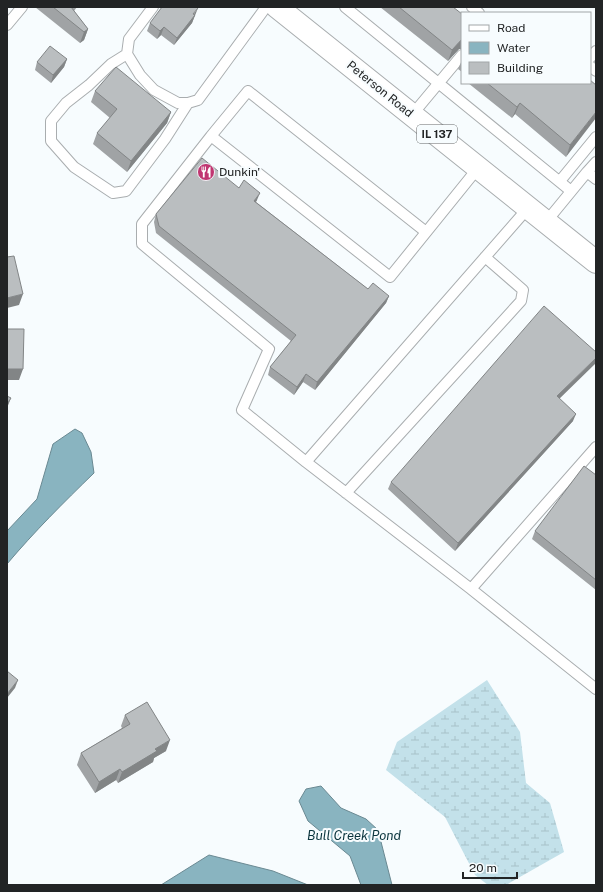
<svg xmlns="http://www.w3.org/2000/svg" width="603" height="892" viewBox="0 0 603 892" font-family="'Public Sans',sans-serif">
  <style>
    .wetland { fill: url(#wetland-marsh) }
    .water { fill: #89b4c0; stroke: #6a8992 }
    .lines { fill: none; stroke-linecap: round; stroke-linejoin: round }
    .lane-casing { stroke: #a9adaf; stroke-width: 12 }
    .primary-casing { stroke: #a9adaf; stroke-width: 24 }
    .lane { stroke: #fff; stroke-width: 10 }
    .primary { stroke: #fff; stroke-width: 22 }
    .wall { fill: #a0a3a5 }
    .shaded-wall { fill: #828586 }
    .building { fill: #babec0; stroke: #828586 }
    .labels { text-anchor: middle; stroke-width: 4; stroke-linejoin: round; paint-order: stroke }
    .shield { fill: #f7fcfe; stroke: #626566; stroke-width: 1 }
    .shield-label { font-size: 11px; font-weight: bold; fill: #222425 }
    .street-label { font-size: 12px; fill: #222425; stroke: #f7fcfe }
    .poi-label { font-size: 12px; fill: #222425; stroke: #f7fcfe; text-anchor: start }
    .water-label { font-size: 13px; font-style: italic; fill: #0b353e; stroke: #f7fcfe }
  </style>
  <defs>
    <pattern id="wetland-marsh" width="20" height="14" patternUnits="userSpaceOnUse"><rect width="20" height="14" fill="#c3e1ea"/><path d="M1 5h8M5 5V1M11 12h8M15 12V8" fill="none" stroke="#a7c1c9"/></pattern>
  </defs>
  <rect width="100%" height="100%" fill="#f7fcfe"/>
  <path class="wetland" d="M487,680L520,732L526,783L550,803L564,852L506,885H488L475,875L445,817L386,770L397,742Z"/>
  <path class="water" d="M75,429L82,433L91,452L94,473C64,502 34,532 7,564V531L37,499L53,444Z
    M321,786L341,808L366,819L378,830L392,885H361L350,856L308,821L299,801L306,789Z
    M209,855L273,871L308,885H161Z"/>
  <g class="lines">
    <g class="lane-casing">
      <path id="lane" d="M153,7L129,39L127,54L140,75L154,90L178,103H188L198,100L266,7
        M345,7L571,191
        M472,7L479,13
        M7,25L22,7
        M127,54L111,64L89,85L66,103L51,121V141L74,167L113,193L126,191L165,139L188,103
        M590,58L596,51
        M590,66L596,71
        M412,115L462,55
        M211,136L248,91L426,232
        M478,168L390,277L211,136L142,224V244L269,349L242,410L306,462L528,208
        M587,172L596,162
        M560,181L596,137
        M546,222L587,172L596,179
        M596,447L471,589L596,689
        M306,462L471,589
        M346,493L521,301L523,290L485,257"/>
    </g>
    <g class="primary-casing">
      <path id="primary" d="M277,7L596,262"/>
    </g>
    <use href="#lane" class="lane"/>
    <use href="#primary" class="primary"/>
  </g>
  <path class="wall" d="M35,7H77L74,11L88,29L84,40L80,43Z
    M380,7H453L459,49L448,61Z
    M195,15L192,23L174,45L161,35L157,39L147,31L150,23Z
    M67,59L64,67L51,83L35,70L37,62Z
    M462,60V72L458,69Z
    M468,83H590L596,85L566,157L515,114L512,118Z
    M95,91L171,112L167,123L127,172L93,144L97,133L110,118L91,102Z
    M239,188L257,200L256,202L368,289L389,296L386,303L315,390L303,382L294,395L268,375L270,367L291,341L156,233L154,222L156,214Z
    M559,399L573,421L455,551L388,489L391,482Z
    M596,475V590L532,539L535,531Z
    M125,715L166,751L154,758L153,762L118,783L116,780L95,793L77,765L81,753L122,728L121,726Z"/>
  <path class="shaded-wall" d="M198,8L192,23L174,45L177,38Z
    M164,27L161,35L157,39L160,31Z
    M88,29L84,40L80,43L84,32Z
    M462,39V49H459L448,61L452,50Z
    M67,59L64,67L51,83L53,75Z
    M520,103L515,114L512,118L517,107Z
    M171,112L167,123L127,172L131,161Z
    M596,112V118L566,157L570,145Z
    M260,193L257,200L252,208L254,201Z
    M23,294L19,305L7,308V298Z
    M389,296L386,303L315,390L317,382Z
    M596,358V363L554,404L557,396Z
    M7,369H23L19,380H7Z
    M306,374L303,382L294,395L297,387Z
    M11,398L7,408V404Z
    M576,414L573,421L455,551L458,543Z
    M18,680L15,688L7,698V694Z
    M170,740L166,751L154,758L153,762L118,783L122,772L155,749Z
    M120,769L116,780L95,793L99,782Z"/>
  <path class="building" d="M53,7H71L88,29L84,32Z
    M162,7H197L198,8L193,14L195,15L177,38L164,27L160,31L150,23Z
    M399,7H453L462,14V39L452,50Z
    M50,46L67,59L53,75L37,62Z
    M116,67L171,112L131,161L97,133L117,109L95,91Z
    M590,80L596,85V112L570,145L520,103L517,107L487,83H590Z
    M202,158L239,188L244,180L260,193L254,201L368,289L373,283L389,296L317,382L306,374L297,387L270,367L296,335L159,226L156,214Z
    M14,256L23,294L7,298V257Z
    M544,306L596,352V358L557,396L576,414L458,543L391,482Z
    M7,329H24L23,369H7Z
    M7,396L11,398L7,404Z
    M584,466L596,475V580L535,531Z
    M7,671L18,680L7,694Z
    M147,702L170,740L155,749L157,751L122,772L120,769L99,782L81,753L130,724L125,715Z"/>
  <defs>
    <g id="restaurant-disc" transform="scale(0.9)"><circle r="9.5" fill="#c03671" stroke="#f7fcfe"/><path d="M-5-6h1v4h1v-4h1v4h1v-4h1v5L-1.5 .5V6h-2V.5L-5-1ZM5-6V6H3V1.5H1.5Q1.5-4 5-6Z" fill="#fff"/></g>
  </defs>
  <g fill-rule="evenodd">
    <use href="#restaurant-disc" x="206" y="172"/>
  </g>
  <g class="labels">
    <rect class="shield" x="417" y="125" width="40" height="18" rx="3"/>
    <g class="shield-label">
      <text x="437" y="138">IL 137</text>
    </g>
    <g class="street-label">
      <text transform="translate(380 89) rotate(39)" y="4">Peterson Road</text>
    </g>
    <g class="poi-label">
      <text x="219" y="176">Dunkin'</text>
    </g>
    <g class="water-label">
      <text x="354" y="840">Bull Creek Pond</text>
    </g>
  </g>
  <rect width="603" height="892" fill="none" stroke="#222425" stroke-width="16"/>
  <rect x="461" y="12" width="130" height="72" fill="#f7fcfe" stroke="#a2a6a7"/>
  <rect x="469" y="25" width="20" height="6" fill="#ffffff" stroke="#a2a6a7"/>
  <text x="497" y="32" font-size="12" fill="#222425">Road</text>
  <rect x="469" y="42" width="20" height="12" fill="#89b4c0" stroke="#a2a6a7"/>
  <text x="497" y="52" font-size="12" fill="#222425">Water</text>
  <rect x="469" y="62" width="20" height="12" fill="#babec0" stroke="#a2a6a7"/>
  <text x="497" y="72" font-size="12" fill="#222425">Building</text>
  <path d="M463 872v6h54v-6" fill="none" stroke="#222425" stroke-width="2"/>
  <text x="469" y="872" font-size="12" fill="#222425" stroke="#f7fcfe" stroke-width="3" paint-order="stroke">20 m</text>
</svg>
